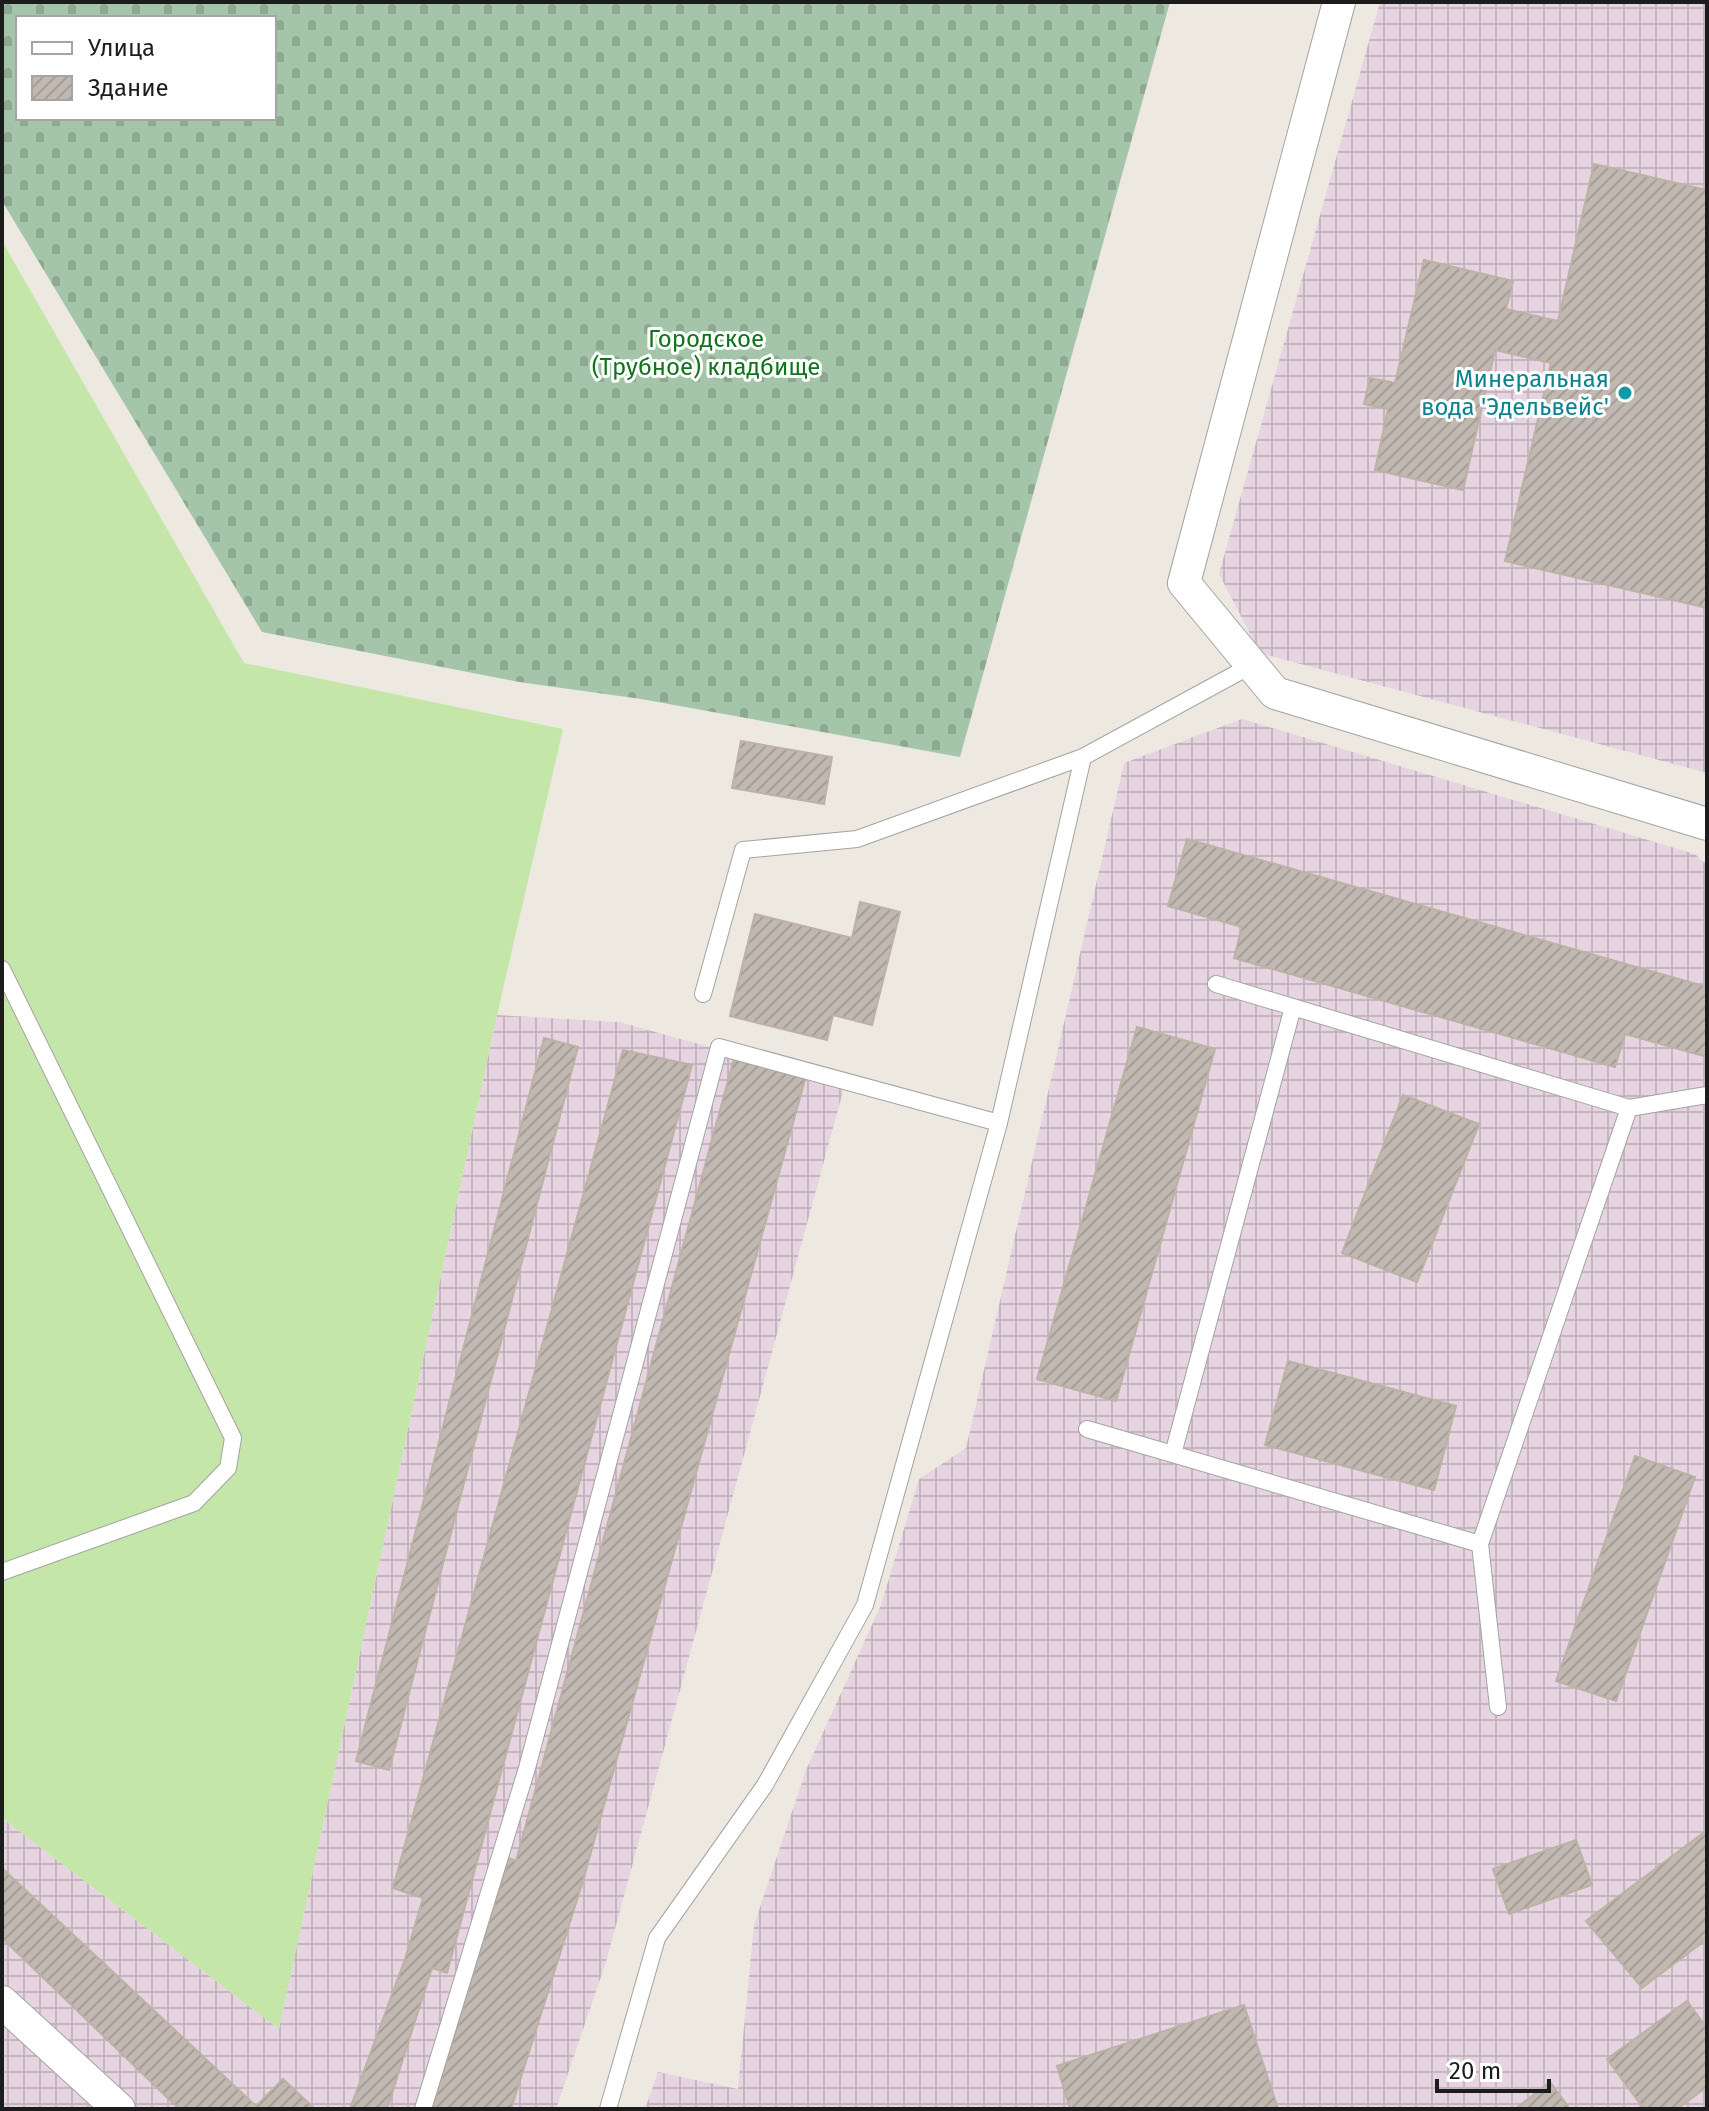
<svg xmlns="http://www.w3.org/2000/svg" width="1709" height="2111" viewBox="0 0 1709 2111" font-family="'Fira Sans',sans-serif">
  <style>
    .industrial { fill: url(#industrial-grid) }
    .cemetery { fill: url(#cemetery-stones); fill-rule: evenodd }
    .garden { fill: #c4e6a9 }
    .building { fill: url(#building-hatch); stroke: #bdb1a5; stroke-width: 2 }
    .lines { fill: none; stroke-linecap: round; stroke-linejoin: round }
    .service-casing { stroke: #a3a3a3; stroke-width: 18 }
    .minor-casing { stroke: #a3a3a3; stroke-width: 34 }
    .service { stroke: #fff; stroke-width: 16 }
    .minor { stroke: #fff; stroke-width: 32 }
    .culture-dot { fill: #0f9aa8; stroke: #fff; stroke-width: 3 }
    .labels { text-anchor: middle; stroke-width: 6; stroke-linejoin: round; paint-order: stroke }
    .park-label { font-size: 24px; fill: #10731d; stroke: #fff }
    .culture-label { font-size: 24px; fill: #0d838f; stroke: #fff; text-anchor: end }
  </style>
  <defs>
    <pattern id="industrial-grid" width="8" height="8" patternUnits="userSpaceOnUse" patternTransform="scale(2)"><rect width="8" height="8" fill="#e6d4e1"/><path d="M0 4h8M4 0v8" fill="none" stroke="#c5b5c0"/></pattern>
    <pattern id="cemetery-stones" width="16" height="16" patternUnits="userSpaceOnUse" patternTransform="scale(2)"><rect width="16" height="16" fill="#a4c5aa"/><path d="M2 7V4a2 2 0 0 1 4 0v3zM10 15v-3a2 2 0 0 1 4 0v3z" fill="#8da992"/></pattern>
    <pattern id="building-hatch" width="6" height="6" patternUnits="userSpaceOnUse" patternTransform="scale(2)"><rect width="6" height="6" fill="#c1b9b1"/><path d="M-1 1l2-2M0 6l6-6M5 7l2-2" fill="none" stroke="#a59e98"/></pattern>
  </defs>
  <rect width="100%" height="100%" fill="#ede9e1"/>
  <path class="industrial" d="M1380,2H1707V773L1260,653L1219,574Z
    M1242,719L1695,854L1707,865V2109H645L658,2072L738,2089L754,1925L806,1770L881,1605L919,1479L966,1448L1124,763Z
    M497,1015L619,1022L845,1084L606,1962L556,2109H2V1818L279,2029Z"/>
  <path class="cemetery" d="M2,2H1170L960,757L641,699L519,682L262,632L2,201ZM18,18H274V118H18Z"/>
  <path class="garden" d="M2,241L244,663L563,729L497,1015L279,2029L2,1818Z"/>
  <path class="building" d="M1594,164L1707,190V608L1505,561L1551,363L1495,350L1463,490L1375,470L1388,409L1364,404L1370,378L1395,383L1424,260L1513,281L1506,309L1558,321Z
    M741,741L832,757L824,804L732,788Z
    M1187,839L1707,987V1057L1625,1034L1615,1067L1234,958L1242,927L1168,906Z
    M860,902L900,912L872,1025L833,1015L827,1040L730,1016L755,914L852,938Z
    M1137,1027L1215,1049L1116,1401L1037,1379Z
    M544,1038L578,1047L389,1770L356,1761Z
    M623,1050L692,1065L447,1973L432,1968L387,2109H350L405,1959L423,1898L393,1888Z
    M735,1055L806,1076L583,1881L511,2109H432L509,1858L516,1861Z
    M1403,1095L1479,1124L1417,1282L1342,1253Z
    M1288,1361L1456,1406L1434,1490L1265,1445Z
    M1635,1456L1695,1477L1616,1701L1556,1681Z
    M1707,1830V1939L1642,1988L1586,1921Z
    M1576,1840L1592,1885L1509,1914L1493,1869Z
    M2,1868L256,2106L283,2079L315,2109H179L2,1938Z
    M1687,2001L1707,2028V2087L1677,2109H1644L1607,2059Z
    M1244,2005L1278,2109H1070L1057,2066Z
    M1550,2082L1570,2109H1515Z"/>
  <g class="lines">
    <g class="service-casing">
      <path id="service" d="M2,969L233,1438L228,1468L194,1503L2,1572
        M1216,984L1629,1108L1707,1095
        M703,994L743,850L857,839L1083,757
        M1087,1429L1480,1544
        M1173,1454L1293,1007
        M1498,1707L1480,1544L1629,1108
        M423,2109L527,1768L719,1047L999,1123
        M608,2109L657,1938L765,1785L865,1605L999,1123L1083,757L1252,665"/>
    </g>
    <g class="minor-casing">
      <path id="minor" d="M1339,2L1184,583L1275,693L1707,824
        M2,2002L119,2109"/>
    </g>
    <use href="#service" class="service"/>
    <use href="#minor" class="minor"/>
  </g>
  <circle class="culture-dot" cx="1625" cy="393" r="8"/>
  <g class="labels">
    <g class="park-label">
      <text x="706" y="347">Городское<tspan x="706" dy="28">(Трубное) кладбище</tspan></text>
    </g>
    <g class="culture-label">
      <text x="1609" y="387">Минеральная<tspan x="1609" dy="28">вода 'Эдельвейс'</tspan></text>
    </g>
  </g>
  <rect width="1709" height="2111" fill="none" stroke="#1c1c1c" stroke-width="8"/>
  <rect x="16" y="16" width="260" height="104" fill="#ffffff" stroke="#a4a4a4" stroke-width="2"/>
  <rect x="32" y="42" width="40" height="12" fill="#ffffff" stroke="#a4a4a4" stroke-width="2"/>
  <text x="88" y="56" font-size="24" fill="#1c1c1c">Улица</text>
  <rect x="32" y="76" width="40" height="24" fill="url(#building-hatch)" stroke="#a4a4a4" stroke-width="2"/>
  <text x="88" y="96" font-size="24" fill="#1c1c1c">Здание</text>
  <path d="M1437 2079v12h112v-12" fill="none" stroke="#1c1c1c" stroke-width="4"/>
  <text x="1449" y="2079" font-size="24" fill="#1c1c1c" stroke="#ffffff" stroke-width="6" paint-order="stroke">20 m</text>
</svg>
